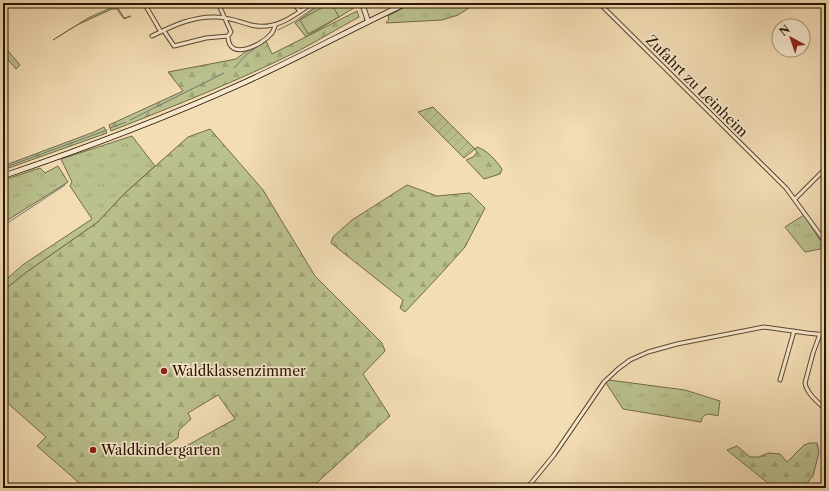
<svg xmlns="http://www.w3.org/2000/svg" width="829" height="491" viewBox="0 0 829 491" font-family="'Libre Caslon Text',serif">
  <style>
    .grass { fill: url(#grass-tufts); stroke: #726a47 }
    .forest { fill: url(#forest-firs); stroke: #726a47; fill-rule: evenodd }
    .garden { fill: url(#garden-furrows); stroke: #726a47 }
    .pitch { fill: #bac18e; stroke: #726a47 }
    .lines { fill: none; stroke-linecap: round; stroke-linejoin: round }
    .stream { stroke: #727670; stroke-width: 1 }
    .minor-casing { stroke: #5c462d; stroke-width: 5 }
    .tertiary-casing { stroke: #5c462d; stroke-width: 6 }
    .secondary-casing { stroke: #2a1400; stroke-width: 6 }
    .minor { stroke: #f7e9cf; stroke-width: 3 }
    .tertiary { stroke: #f7e9cf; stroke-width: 4 }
    .secondary { stroke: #f7e9cf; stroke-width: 4.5 }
    .poi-dot { fill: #8f2418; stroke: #f7e9cf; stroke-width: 1.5 }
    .labels { text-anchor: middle; stroke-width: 3.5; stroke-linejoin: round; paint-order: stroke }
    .street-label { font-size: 14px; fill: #2a1400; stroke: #f7e9cf }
    .poi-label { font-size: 14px; fill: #2a1400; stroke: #f7e9cf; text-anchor: start }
  </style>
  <defs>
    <pattern id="grass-tufts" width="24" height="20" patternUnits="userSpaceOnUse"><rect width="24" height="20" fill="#bac18e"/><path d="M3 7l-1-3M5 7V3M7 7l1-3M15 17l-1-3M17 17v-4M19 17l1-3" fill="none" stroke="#a0a579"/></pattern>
    <pattern id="forest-firs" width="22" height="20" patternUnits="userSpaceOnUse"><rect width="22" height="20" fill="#bac18e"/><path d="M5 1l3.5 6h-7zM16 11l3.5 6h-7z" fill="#a0a579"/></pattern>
    <pattern id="garden-furrows" width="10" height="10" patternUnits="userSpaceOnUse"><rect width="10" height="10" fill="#bac18e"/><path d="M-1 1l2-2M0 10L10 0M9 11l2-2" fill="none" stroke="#a0a579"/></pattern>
  </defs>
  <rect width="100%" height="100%" fill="#f3ddb5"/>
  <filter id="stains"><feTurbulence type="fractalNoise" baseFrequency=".005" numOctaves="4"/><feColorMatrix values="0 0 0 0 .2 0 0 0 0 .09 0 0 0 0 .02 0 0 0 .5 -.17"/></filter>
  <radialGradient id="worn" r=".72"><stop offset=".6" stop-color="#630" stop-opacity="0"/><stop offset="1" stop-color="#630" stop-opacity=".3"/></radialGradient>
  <path class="grass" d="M122,3L125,4L118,8L124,18L131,16L124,19L117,9H112L77,25L53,40L88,18Z
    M322,3H352L354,8L306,37L295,23Z
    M412,3H477L458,15L442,20L386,23L389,19L388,16Z
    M3,45L20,65L16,69L3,54Z
    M132,136L155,166L125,193L98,222L28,271L3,291V282L24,264L92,219L70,186L72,182L61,159Z
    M58,166L68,182L3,223V180L40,168L45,173Z
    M804,215L825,248L805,252L785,227Z
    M609,380L685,390L720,401L718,416C710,414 703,412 701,422L623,409L606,383Z"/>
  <path class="forest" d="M357,11L359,17C339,28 319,40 298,51C238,81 174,106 111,131L109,125L183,91L168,72L236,59L245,52L266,41L272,54Z
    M104,127L107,133L3,170V166L94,132Z
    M210,129L263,190L315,276L382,343L385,351L363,374L390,416L311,488H85L37,446L46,437L3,399V291L28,271L98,222L125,193L188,137ZM218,395L235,419L170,455L165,446L178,438L179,430L191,419L188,413Z
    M477,147C487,150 496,160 502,169L500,174L484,179L466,160L473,157L477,152L475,149Z
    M407,185L437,196L470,193L485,208L465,247L437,278L405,312L400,308L403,300L331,243L333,237L352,220Z
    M810,443H817L819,452L813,476L803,488H774L727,450L737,446L750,457H759L768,453L780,454L787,462L804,445Z"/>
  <path class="garden" d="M433,107L475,149L464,158L418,112Z"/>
  <path class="pitch" d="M330,3H331L339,17L308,34L300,20Z"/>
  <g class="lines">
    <path class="stream" d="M278,30L294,22L320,3
      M269,38L273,35
      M234,68L247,54L261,44
      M130,120L224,73
      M110,128L126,122
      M3,168L107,130
      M3,226L65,185"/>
    <g class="minor-casing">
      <path id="minor" d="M144,3L161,32
        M218,3L231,32L228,36C228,62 262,45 271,34C273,32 274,29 275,26
        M293,3L300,11
        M599,3L786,188L826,243
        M164,31L174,46L206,38L228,36
        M152,36C172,26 193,16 216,17C228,17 240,22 251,25C275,31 294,16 312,3
        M795,199L826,168
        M820,334L813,353L805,383C807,394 818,402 826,410
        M780,380L794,331
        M527,488L554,455L604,382L618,369L630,360L648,352L677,344L764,327L807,333L826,335"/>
    </g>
    <g class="tertiary-casing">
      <path id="tertiary" d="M362,3L368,21"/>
    </g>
    <g class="secondary-casing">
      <path id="secondary" d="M3,176C83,149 163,119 241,84C297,59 351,29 407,3"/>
    </g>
    <use href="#minor" class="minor"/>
    <use href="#tertiary" class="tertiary"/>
    <use href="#secondary" class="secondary"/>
  </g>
  <g class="poi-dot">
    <circle cx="164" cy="371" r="4"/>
    <circle cx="93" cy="450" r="4"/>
  </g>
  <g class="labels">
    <g class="street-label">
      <text transform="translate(697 86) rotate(45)" y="5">Zufahrt zu Leinheim</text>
    </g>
    <g class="poi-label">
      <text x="172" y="376">Waldklassenzimmer</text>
      <text x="101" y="455">Waldkindergarten</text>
    </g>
  </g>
  <rect width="829" height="491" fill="none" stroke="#f3ddb5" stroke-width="16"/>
  <rect x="4" y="4" width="821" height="483" fill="none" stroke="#2a1400" stroke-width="2"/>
  <rect x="8" y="8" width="813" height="475" fill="none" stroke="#2a1400"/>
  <g transform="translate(791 38) rotate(320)"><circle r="19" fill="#f7e9cf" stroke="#a5947c"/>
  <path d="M0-3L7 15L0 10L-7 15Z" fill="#8f2418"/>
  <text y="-6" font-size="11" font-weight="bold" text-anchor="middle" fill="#2a1400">N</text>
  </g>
  <rect width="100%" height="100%" filter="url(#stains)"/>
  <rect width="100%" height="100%" fill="url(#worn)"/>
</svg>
